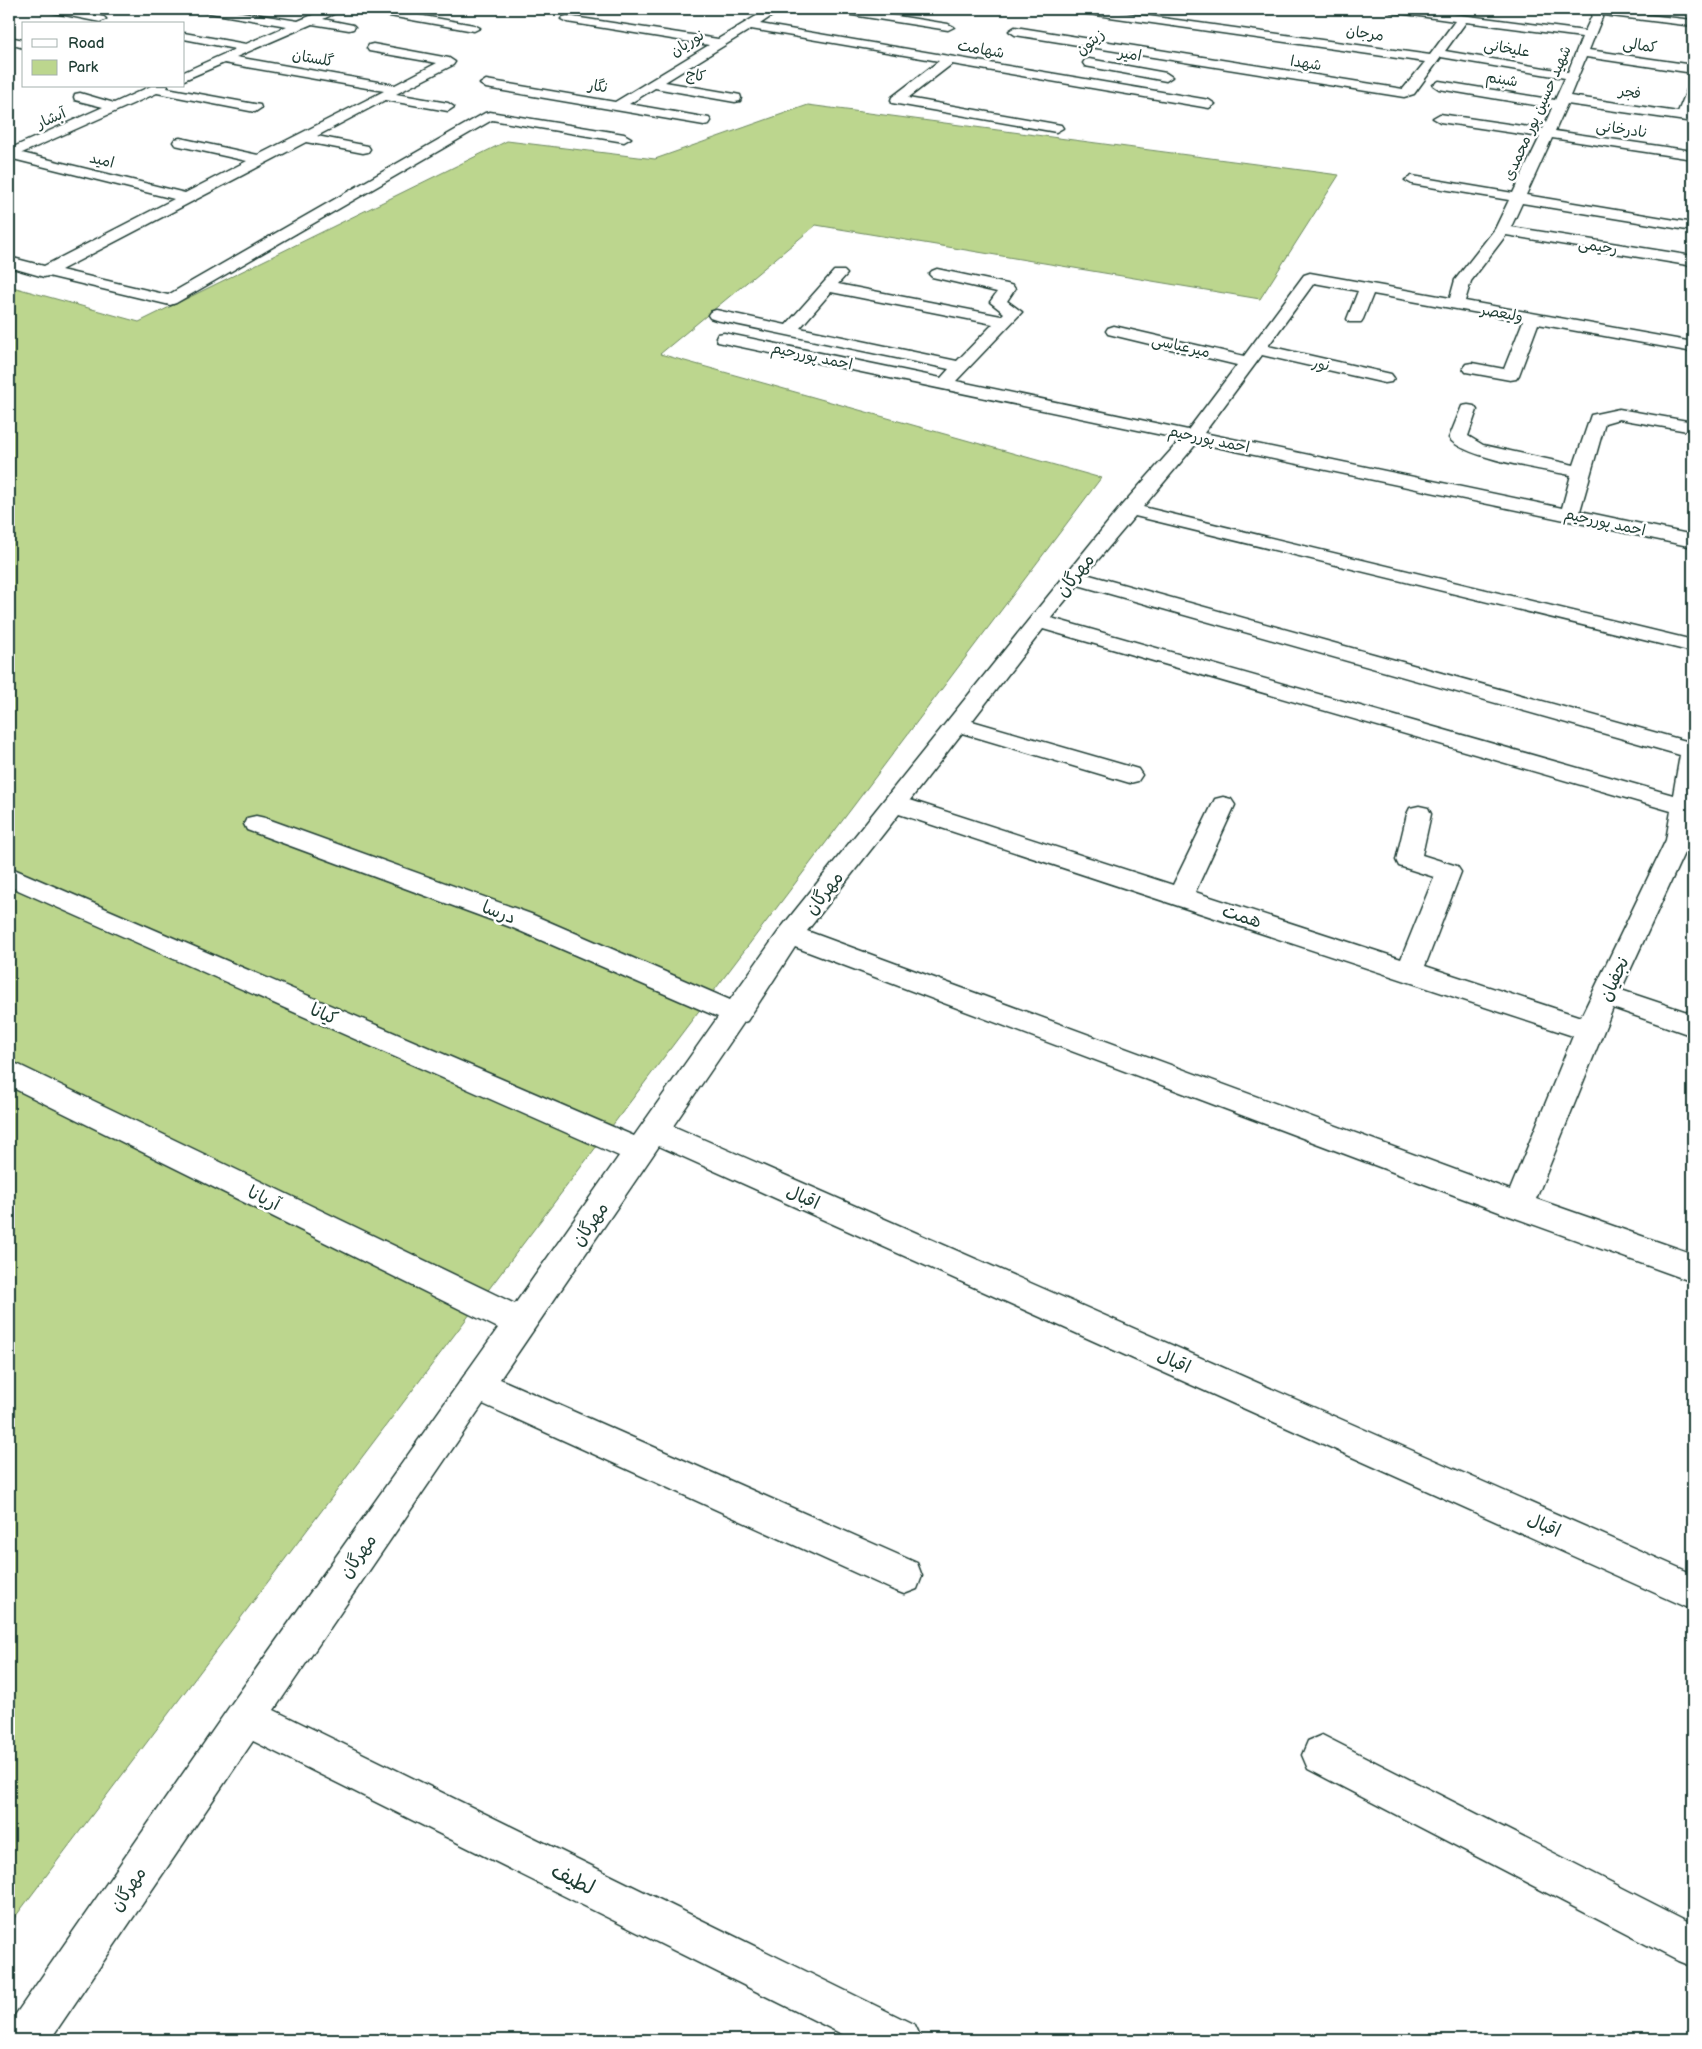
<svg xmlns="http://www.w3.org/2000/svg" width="1702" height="2049" viewBox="0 0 1702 2049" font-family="'Balsamiq Sans','Playpen Sans Arabic',sans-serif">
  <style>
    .green { fill: #bcd68e; stroke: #6e8a61 }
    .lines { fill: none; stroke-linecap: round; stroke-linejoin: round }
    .minor-casing { stroke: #1f3d34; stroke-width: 3 }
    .minor { fill: #fff; fill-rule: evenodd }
    .labels { text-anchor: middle; stroke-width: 5; stroke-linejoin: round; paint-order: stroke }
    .far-street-label { font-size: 15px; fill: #1f3d34; stroke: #fff }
    .street-label { font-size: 18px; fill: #1f3d34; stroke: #fff }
    .near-street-label { font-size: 21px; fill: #1f3d34; stroke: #fff }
  </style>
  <rect width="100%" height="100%" fill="#fff"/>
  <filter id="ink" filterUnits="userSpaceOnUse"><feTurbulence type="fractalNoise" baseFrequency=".02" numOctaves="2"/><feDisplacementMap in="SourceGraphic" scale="10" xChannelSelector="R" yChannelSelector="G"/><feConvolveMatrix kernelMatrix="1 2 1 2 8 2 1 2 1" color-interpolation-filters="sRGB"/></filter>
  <g filter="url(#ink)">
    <path class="green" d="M808,105L1339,175L1260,299L816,225L660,354L1101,478L9,1925V286L139,322L507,141L655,159Z"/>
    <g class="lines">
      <g class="minor-casing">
        <path id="minor" d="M44,9H66L104,17L106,19L100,22L50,12Z
          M199,9H223L298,21L327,9H341L340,11L323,19L353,25L355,27L353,29L349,30L312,24L236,57L395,85L437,63L369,51L367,48L369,45L373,44L449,58L455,62L453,65L396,94L448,103L454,107L448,111L385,100L317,136L368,146L370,149L368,152L363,153L306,142L61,270L168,295L485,113L490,112L624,134L631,138L624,142L492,120L176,303L170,305L48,276L44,277L9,267V257L44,266L174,199L9,158V149L103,107L75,100L74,97L75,94L80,93L114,103L151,86H168L167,88L260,105L261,108L255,112L157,93L22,153L185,193L247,161L175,145L173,142L175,139L180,138L258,155L384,91L224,63L184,80V72L235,49L184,39V33L246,44L287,26L204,12Z
          M361,9H385L474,25L480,28L474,31L367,12Z
          M768,9H782L760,24L1209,100L1215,104L1209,108L952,64L908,98L1061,125L1063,128L1056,132L892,103L891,100L892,97L939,61L751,29L665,82L735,94L740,95L741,98L740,101L735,102L655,88L629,104L709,118L711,121L709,124L704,125L486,88L480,84L486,80L615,102L709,45L567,22L561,19L563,17L567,16L718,39Z
          M827,9H853L948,24L954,27L948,30L833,12Z
          M1069,9H1098L1430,55L1455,21L1391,12L1386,9H1415L1585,31L1595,9L1693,20V26L1603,15L1589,50L1693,65V73L1586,57L1570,96L1678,112L1687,90L1693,86V107L1691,114H1693V122L1567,104L1555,131L1693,151V159L1552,138L1526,195L1693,223V231L1522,203L1511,227L1693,256V266L1506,235L1471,281L1465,301L1693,342V352L1538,324L1519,375L1516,379L1510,380L1466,372L1463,368L1466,364L1472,363L1504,369L1523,321L1373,294L1363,319L1361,322H1349L1347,319L1358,291L1314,283L1268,346L1391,374L1394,378L1391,382L1385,383L1262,355L1204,433L1562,508L1571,475C1545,470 1463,458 1449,438L1462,406L1468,405L1474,406L1477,410L1468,436L1483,445L1574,465L1591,415L1619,409L1693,422V432L1619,419L1605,423L1580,511L1693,535V547L1197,443L1143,507L1693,640V652L1135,516L1086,574L1686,741L1693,740V821L1690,840L1621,990L1693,1014V1036L1613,1008L1536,1199L1693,1254V1282L1507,1215L795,947L747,1021L744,1022L673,1126L1693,1574V1610L659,1146L500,1379L917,1563L922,1576L917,1589L904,1594L891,1589L483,1404L274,1710L915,2025L922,2040H854L253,1741L50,2040H9V2024L232,1703L498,1328L9,1086V1062L19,1065L515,1304L619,1156L9,886V867L634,1136L718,1017L513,928L247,830L244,824L247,818L256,816L265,818L531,914L730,1000L781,928L1031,617L1122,505L1181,439L718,342L716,338L718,334L724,333L941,378L949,369L716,320L710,318L708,315L710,312L716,310L786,325L834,271H844L847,274L838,284L1001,316L1004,313L990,302L997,292L932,277L929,274L932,271L937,269L1007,284L1013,286L1015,289L1007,301L1022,312L956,381L1188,430L1237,365L1108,334L1106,331L1108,328L1114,326L1244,356L1304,275L1310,273L1450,298L1455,280L1495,229L1509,200L1412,184L1405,180L1412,176L1513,193L1540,137L1440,122L1433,118L1440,114L1543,129L1552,108L1439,89L1433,85L1439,81L1555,100L1565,78L1441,57L1414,94L1404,97L1015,35L1009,31L1015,27L1403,89L1425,62L1075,12ZM1466,22L1582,37L1568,72L1445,51ZM831,292L993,324L957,361L800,328ZM1078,585L1680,755L1673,795L1051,618ZM1043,629L1671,811L1666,840L1581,1017L1425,966L1461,872L1457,866L1422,855L1431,814L1428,808L1419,806L1410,808L1407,814L1396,860L1399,866L1434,877L1401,959L1195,892L1235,805L1231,799L1223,797L1215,799L1173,885L910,800L962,733L1130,783L1138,781L1142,775L1138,769L972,721ZM899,814L1573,1036L1510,1190L807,931Z
          M9,37L24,40V48L9,44Z
          M1089,59L1166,73L1172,77L1166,81L1085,66L1083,63L1085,60Z
          M1322,1735L1693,1924V1967L1678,1961L1308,1769L1302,1755L1308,1741Z"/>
      </g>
      <use href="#minor" class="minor"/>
    </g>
  </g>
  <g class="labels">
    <g class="far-street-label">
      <text transform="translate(1365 33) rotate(8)" y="5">مرجان</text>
      <text transform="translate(1090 42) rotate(-40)" y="5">زیتون</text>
      <text transform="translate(687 43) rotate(-32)" y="5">نوریان</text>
      <text transform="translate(1640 45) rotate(8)" y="5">کمالی</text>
      <text transform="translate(1507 48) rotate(10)" y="5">علیخانی</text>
      <text transform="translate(981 49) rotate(10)" y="5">شهامت</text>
      <text transform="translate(1130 54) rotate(10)" y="5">امیر</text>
      <text transform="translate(313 58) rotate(10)" y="5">گلستان</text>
      <text transform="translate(1306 63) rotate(9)" y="5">شهدا</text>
      <text transform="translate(696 75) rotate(9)" y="5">کاج</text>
      <text transform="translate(1502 79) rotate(9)" y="5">شبنم</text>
      <text transform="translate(598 86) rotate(9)" y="5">نگار</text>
      <text transform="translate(1630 92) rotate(9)" y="5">فجر</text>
      <text transform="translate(1537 113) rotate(-66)" y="5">شهید حسین پور محمدی</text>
      <text transform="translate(51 118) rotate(-24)" y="5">آبشار</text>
      <text transform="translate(1622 129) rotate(8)" y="5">نادرخانی</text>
      <text transform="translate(102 160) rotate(14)" y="5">امید</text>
      <text transform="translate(1598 246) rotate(9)" y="5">رحیمی</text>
      <text transform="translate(1502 313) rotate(10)" y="5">ولیعصر</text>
      <text transform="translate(1181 346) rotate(13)" y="5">میرعباسی</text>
      <text transform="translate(812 356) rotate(12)" y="5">احمد پوررحیم</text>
      <text transform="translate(1321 364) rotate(12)" y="5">نور</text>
      <text transform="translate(1209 439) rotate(12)" y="5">احمد پوررحیم</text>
      <text transform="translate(1605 522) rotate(12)" y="5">احمد پوررحیم</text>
    </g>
    <g class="street-label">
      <text transform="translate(1075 575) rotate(-51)" y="6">مهرگان</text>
      <text transform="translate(824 893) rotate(-52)" y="6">مهرگان</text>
      <text transform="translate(499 912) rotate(21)" y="6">درسا</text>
      <text transform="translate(1242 916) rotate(18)" y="6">همت</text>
      <text transform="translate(1614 979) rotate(-65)" y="6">نجفیان</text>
      <text transform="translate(324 1014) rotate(24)" y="6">کیانا</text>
      <text transform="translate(803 1197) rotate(24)" y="6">اقبال</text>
      <text transform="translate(264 1198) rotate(26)" y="6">آریانا</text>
      <text transform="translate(590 1224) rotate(-55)" y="6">مهرگان</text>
      <text transform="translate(1174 1361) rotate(24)" y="6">اقبال</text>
      <text transform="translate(1544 1525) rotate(24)" y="6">اقبال</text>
      <text transform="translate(358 1556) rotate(-55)" y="6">مهرگان</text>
      <text transform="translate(128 1889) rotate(-56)" y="6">مهرگان</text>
    </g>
    <g class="near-street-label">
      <text transform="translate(573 1879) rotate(26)" y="7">لطیف</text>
    </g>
  </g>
  <rect width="1702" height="2049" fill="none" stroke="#fff" stroke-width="30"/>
  <rect x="15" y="15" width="1672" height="2019" fill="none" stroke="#1f3d34" stroke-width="2" filter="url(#ink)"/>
  <rect x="22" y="22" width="162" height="65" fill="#ffffff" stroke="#a5b1ae"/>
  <rect x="32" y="39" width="25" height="8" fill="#ffffff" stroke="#a5b1ae"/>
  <text x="68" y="48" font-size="15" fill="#1f3d34">Road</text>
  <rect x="32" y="60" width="25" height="15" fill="#bcd68e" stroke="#a5b1ae"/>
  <text x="68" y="72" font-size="15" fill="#1f3d34">Park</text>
</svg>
